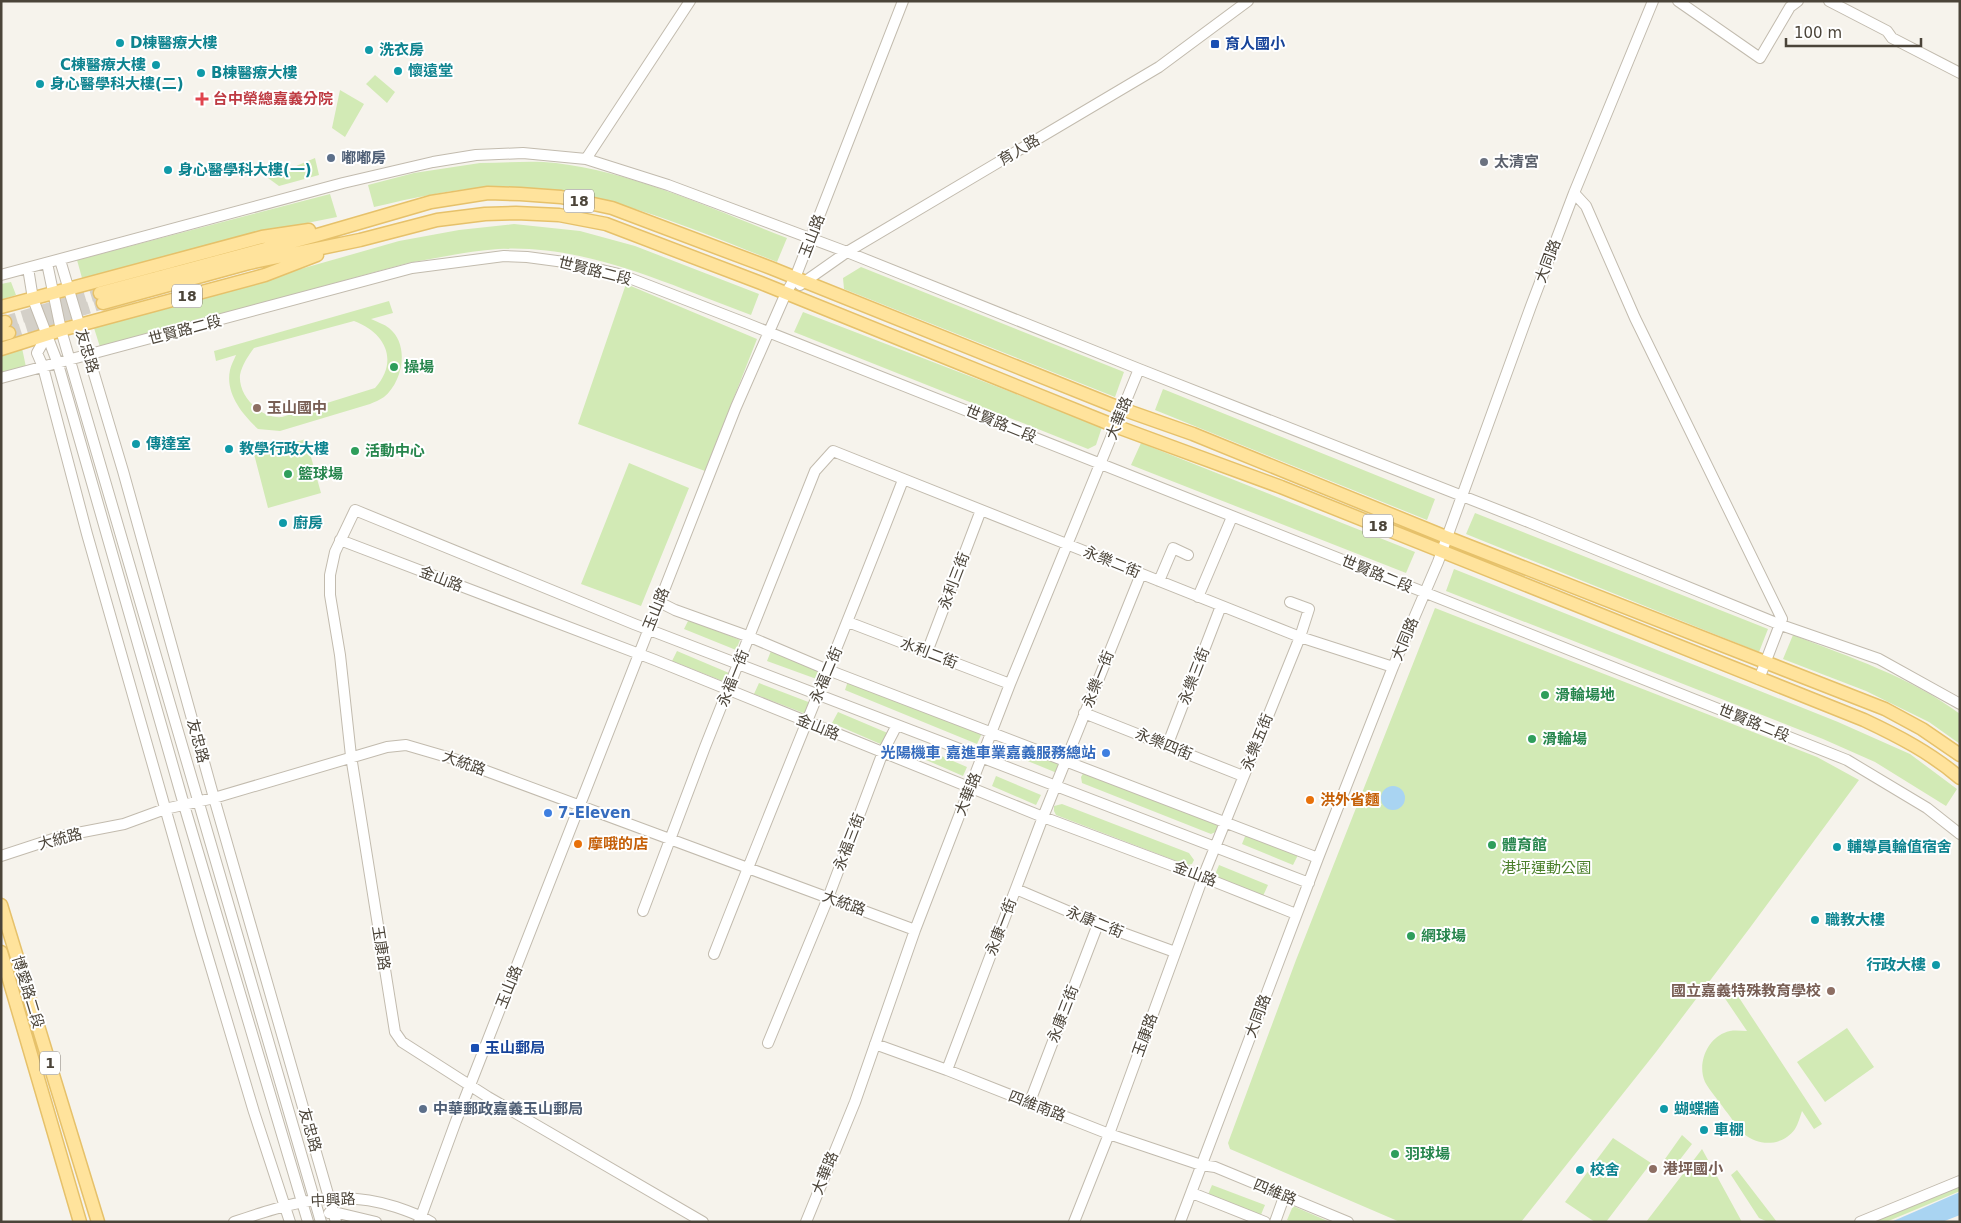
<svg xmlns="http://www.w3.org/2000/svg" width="1961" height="1223" viewBox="0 0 1961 1223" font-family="'DejaVu Sans','Noto Sans TC',sans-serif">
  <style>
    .green { fill: #d2eab5; fill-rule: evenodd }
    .water { fill: #a9d4f2 }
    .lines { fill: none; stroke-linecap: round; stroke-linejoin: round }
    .major-tunnel { stroke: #d4d0c8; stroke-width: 12; stroke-dasharray: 12 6; stroke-linecap: butt }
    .minor-casing { stroke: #c2bbae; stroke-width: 12 }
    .major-casing { stroke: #e6c16a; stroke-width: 15 }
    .minor { stroke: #fff; stroke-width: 10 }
    .major { stroke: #ffe39c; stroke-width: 12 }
    .culture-dot { fill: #0f9aa8; stroke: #fff; stroke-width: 2 }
    .transit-dot { fill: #1a4fb4; stroke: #fff; stroke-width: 2 }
    .health-dot { fill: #e0444e; stroke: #fff; stroke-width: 2 }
    .service-dot { fill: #5c6f8a; stroke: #fff; stroke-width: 2 }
    .worship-dot { fill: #6b7280; stroke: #fff; stroke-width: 2 }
    .leisure-dot { fill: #2e9e5b; stroke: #fff; stroke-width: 2 }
    .education-dot { fill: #8d6e63; stroke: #fff; stroke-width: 2 }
    .shop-dot { fill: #3f7fe0; stroke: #fff; stroke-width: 2 }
    .food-dot { fill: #e8710a; stroke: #fff; stroke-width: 2 }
    .labels { text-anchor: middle; stroke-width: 4; stroke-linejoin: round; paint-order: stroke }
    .shield { fill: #fff; stroke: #817c74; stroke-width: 1 }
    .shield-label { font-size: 14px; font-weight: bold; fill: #4b4439 }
    .culture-label { font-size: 15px; font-weight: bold; fill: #0d838f; stroke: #fff; text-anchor: start }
    .transit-label { font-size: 15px; font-weight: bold; fill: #164399; stroke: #fff; text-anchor: start }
    .health-label { font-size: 15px; font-weight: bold; fill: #be3a42; stroke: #fff; text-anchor: start }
    .street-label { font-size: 15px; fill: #4b4439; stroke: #fff }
    .service-label { font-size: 15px; font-weight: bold; fill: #4e5e75; stroke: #fff; text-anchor: start }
    .worship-label { font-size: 15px; font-weight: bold; fill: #5b616d; stroke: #fff; text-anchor: start }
    .leisure-label { font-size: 15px; font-weight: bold; fill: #27864d; stroke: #fff; text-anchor: start }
    .education-label { font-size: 15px; font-weight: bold; fill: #785e54; stroke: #fff; text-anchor: start }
    .shop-label { font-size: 15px; font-weight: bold; fill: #366cbe; stroke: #fff; text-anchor: end }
    .food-label { font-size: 15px; font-weight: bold; fill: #c56008; stroke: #fff; text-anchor: start }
    .park-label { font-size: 15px; fill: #4a7f2a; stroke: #fff }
  </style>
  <rect width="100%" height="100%" fill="#f6f3ec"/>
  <path class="green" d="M375,75L395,92L387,103L366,84Z
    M340,90L364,104L345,137L332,128Z
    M315,158L319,175L279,186L268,178Z
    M480,163C505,163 532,160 556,163C636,173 712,209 787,238L777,262C686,226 592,184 493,187C452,189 413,198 374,207L368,185L414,173Z
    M330,194L337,217L277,229L82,278L77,260Z
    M514,224L580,231L635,246L759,294L751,315C670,285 586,244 498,249C468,251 438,258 408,263L100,347L94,328L399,241L459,230Z
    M861,267L1124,372L1115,397L844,289L843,278Z
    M11,282L16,295L1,300V284Z
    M626,284L757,339L705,471L578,424Z
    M389,301L393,313L371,319C377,322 384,324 389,328C410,345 403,381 384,397C380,400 374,402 370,404L280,431L258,429C242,414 225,393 230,370C231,365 234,360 236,355L216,361L214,351ZM354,321C386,333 399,361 375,388L282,417C262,419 238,397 240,375C242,365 248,356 254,348Z
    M803,312L1102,427L1096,445L1088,449L794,332Z
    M22,348L26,367L1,374V353Z
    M1163,389L1435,499L1427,520L1155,410Z
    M306,439L321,493L268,508L254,454Z
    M1141,443L1415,552L1406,573L1131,465Z
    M629,463L689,488L641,606L581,584Z
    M1475,513L1768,629L1759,652L1466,534Z
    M1454,569L1838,722L1910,754L1957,789L1946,806L1875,762L1823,739L1446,591Z
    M1435,608L1817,757L1859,780L1749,929L1656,1052L1521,1222H1400L1230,1149L1228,1143L1296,960Z
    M689,619L740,640L736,650L684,629Z
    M1793,635C1849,657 1911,677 1960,714V744L1929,722L1866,691L1783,659Z
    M677,651L729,673L725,682L672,661Z
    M771,651L825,672L822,681L767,661Z
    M848,681L982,733L977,744L845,690Z
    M759,683L811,703L806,714L754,694Z
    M838,712L890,734L885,746L832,723Z
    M913,744L967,767L963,776L910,753Z
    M1017,745L1061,763L1057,773L1013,755Z
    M1084,772L1214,822L1218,826V831L1211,834L1082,783L1081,777Z
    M996,776L1041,795L1036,805L992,786Z
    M1062,804L1189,853L1194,860L1192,864L1187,865L1056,815L1054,811V806Z
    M1246,834L1298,855L1293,865L1242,844Z
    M1219,865L1268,885L1263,896L1214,877Z
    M1734,990L1822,1124L1814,1129L1802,1111C1800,1117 1798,1124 1795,1129C1783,1146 1759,1147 1744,1134C1737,1128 1731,1117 1725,1110C1719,1101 1710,1091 1705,1082C1697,1064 1707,1040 1724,1033C1732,1029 1740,1031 1747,1031L1724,997Z
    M1847,1028L1874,1067L1825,1102L1797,1062Z
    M1682,1135L1692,1144L1675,1166L1665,1159Z
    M1613,1138L1651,1163L1606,1222H1595L1565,1202Z
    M1702,1149L1742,1222H1646L1699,1153Z
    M1737,1170L1777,1222H1768L1759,1218L1731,1175Z
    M1960,1184V1191L1886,1222H1872Z
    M1212,1185L1265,1205L1260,1217L1207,1197Z
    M1293,1206L1330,1222H1292L1287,1220Z"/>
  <path class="water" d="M1381 798a12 12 0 1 1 24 0a12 12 0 1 1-24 0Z
    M1960,1192V1215L1942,1222H1891Z"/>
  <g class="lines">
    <path class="major-tunnel" d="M5,322L100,293
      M9,333L103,303"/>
    <g class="minor-casing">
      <path id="minor" d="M1678,1L1760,58L1790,7L1798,1
        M1829,1L1887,31L1892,38L1960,73
        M586,159L690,1
        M1574,193L1586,206L1635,318L1782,619L1759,679
        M60,260L123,471L214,798L336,1222
        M47,263L61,330L321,1222
        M28,268L33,299L58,364L184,805L308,1222
        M1,275L343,183L433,162L476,155L523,153L586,159L668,185L847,252L1139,369L1531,523L1781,625L1879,659L1960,704
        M800,285L847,252L1159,67L1248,1
        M47,335L37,353L43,367L87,534L201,934L254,1112L290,1222
        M1,378L412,268L504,256L527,257L572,263L619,274L743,322L1847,760L1927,808L1960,834
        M340,540L655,660L1043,817L1203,877L1296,914
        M1159,581L1173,548L1188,555
        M1198,597L1232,517
        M659,602L675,610L750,637L828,670L1318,858
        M848,622L1010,684
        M927,652L981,510
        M1084,713L1243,776
        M1167,746L1221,606
        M1,856L62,836L124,824L165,809L214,798L387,747L406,745L454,759L915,930
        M1016,889L1098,924L1175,952
        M643,911L705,747L815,471L833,451L1300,637L1393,667
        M714,954C776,795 842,638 903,480
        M768,1043L828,898L883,752L897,725
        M875,1044L947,1070L1109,1134L1201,1165L1215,1167L1348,1222
        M947,1070L1043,817L1141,574
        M1029,1104L1098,924
        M1192,1193L1265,1222
        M329,1213L334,1212L376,1222
        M234,1222C290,1203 337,1188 396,1207C408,1211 420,1215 431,1222
        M419,1222L456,1121L706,483L736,407L786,293L795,278L903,1
        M703,1222L488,1097L402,1042L395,1032L351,756L340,655L330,595V575L335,552L355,510L634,624L1309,883
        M806,1222L855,1102L915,930L1010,684L1139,369
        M1074,1222L1109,1134L1203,877L1300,637L1309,609L1290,602
        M1180,1222L1318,858L1393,667L1438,562L1531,306L1574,193L1653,1
        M1275,1222L1284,1197
        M1860,1222L1960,1181"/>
    </g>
    <g class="major-casing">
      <path id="major" d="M100,293L314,236L431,202L488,193L520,194L561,197L612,208L771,268L1122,409L1193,434L1446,537L1885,709L1922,729L1960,755
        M103,303L249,263L360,240L437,220L485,214L516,213L559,215L606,224L761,283L1115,426L1281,487L1864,720C1898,736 1931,753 1960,778
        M1,307L262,237L309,230
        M1,323L5,322
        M1,335L9,333
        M1,349L61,330L265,275L317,255
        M1,905L98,1222
        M1,952L80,1222"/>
    </g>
    <use href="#minor" class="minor"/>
    <use href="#major" class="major"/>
  </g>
  <g class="culture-dot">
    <circle cx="120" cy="43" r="5"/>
    <circle cx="369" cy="50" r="5"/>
    <circle cx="156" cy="65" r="5"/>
    <circle cx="398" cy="71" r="5"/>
    <circle cx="201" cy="73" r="5"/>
    <circle cx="40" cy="84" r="5"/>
    <circle cx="168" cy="170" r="5"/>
    <circle cx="136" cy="444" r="5"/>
    <circle cx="229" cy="449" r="5"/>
    <circle cx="283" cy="523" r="5"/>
    <circle cx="1837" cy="847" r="5"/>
    <circle cx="1815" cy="920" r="5"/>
    <circle cx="1936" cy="965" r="5"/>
    <circle cx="1664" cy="1109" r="5"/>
    <circle cx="1704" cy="1130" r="5"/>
    <circle cx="1580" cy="1170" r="5"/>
  </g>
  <g class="transit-dot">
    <rect x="1210" y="39" width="10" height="10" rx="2.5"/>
    <rect x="470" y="1043" width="10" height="10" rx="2.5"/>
  </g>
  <path class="health-dot" d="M199.5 91.5h5v5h5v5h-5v5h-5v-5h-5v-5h5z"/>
  <g class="service-dot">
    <circle cx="331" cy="158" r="5"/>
    <circle cx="423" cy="1109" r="5"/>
  </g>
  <circle class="worship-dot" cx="1484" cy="162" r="5"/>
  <g class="leisure-dot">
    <circle cx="394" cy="367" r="5"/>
    <circle cx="355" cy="451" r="5"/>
    <circle cx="288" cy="474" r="5"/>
    <circle cx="1545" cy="695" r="5"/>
    <circle cx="1532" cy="739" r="5"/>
    <circle cx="1492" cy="845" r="5"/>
    <circle cx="1411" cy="936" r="5"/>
    <circle cx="1395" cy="1154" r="5"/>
  </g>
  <g class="education-dot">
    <circle cx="257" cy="408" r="5"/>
    <circle cx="1831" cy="991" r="5"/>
    <circle cx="1653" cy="1169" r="5"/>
  </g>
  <g class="shop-dot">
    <circle cx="1106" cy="753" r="5"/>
    <circle cx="548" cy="813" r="5"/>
  </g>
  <g class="food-dot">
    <circle cx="1310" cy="800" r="5"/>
    <circle cx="578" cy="844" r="5"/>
  </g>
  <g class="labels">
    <g class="shield">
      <rect x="564" y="189.5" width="30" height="23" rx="4"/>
      <rect x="172" y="284.5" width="30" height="23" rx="4"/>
      <rect x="1363" y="514.5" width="30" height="23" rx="4"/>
      <rect x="40" y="1051.5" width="20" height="23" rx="4"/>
    </g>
    <g class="shield-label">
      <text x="579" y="206">18</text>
      <text x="187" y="301">18</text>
      <text x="1378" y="531">18</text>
      <text x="50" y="1068">1</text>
    </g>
    <g class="culture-label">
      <text x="130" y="48">D棟醫療大樓</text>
      <text x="379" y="55">洗衣房</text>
      <text x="146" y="70" text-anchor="end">C棟醫療大樓</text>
      <text x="408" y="76">懷遠堂</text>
      <text x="211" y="78">B棟醫療大樓</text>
      <text x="50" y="89">身心醫學科大樓(二)</text>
      <text x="178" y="175">身心醫學科大樓(一)</text>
      <text x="146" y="449">傳達室</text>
      <text x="239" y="454">教學行政大樓</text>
      <text x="293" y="528">廚房</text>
      <text x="1847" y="852">輔導員輪值宿舍</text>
      <text x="1825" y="925">職教大樓</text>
      <text x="1926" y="970" text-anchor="end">行政大樓</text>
      <text x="1674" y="1114">蝴蝶牆</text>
      <text x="1714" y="1135">車棚</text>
      <text x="1590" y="1175">校舍</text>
    </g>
    <g class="transit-label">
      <text x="1225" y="49">育人國小</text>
      <text x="485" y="1053">玉山郵局</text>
    </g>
    <g class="health-label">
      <text x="213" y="104">台中榮總嘉義分院</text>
    </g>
    <g class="street-label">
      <text transform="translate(1019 150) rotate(-31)" y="5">育人路</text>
      <text transform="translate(812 236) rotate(-69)" y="5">玉山路</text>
      <text transform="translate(1548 261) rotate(-69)" y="5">大同路</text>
      <text transform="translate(595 271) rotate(14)" y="5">世賢路二段</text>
      <text transform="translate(185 330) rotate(-15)" y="5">世賢路二段</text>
      <text transform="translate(87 351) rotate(73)" y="5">友忠路</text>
      <text transform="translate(1119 418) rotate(-68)" y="5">大華路</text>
      <text transform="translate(1001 424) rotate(22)" y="5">世賢路二段</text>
      <text transform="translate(1112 562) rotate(22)" y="5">永樂二街</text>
      <text transform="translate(1377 574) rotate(22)" y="5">世賢路二段</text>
      <text transform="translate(441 579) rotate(21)" y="5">金山路</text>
      <text transform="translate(954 581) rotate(-69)" y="5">永利三街</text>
      <text transform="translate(656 609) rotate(-68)" y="5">玉山路</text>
      <text transform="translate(1405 639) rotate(-67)" y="5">大同路</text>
      <text transform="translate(929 653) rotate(21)" y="5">水利二街</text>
      <text transform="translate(826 675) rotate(-67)" y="5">永福二街</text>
      <text transform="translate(1194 676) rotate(-69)" y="5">永樂三街</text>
      <text transform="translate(733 678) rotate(-68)" y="5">永福一街</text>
      <text transform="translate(1098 679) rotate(-68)" y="5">永樂一街</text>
      <text transform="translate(1754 723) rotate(22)" y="5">世賢路二段</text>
      <text transform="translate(818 727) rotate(22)" y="5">金山路</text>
      <text transform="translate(198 741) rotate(75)" y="5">友忠路</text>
      <text transform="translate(1257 742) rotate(-68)" y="5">永樂五街</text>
      <text transform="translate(1164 744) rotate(22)" y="5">永樂四街</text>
      <text transform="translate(464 763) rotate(20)" y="5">大統路</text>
      <text transform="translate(968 794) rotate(-68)" y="5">大華路</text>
      <text transform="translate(60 839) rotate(-15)" y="5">大統路</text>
      <text transform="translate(849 842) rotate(-69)" y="5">永福三街</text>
      <text transform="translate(1195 874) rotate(21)" y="5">金山路</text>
      <text transform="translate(844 903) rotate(20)" y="5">大統路</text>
      <text transform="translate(1095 922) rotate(22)" y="5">永康二街</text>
      <text transform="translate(1001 927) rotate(-69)" y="5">永康一街</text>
      <text transform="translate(381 948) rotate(81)" y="5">玉康路</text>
      <text transform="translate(509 987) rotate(-68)" y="5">玉山路</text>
      <text transform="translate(28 992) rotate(73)" y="5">博愛路二段</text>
      <text transform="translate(1063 1014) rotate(-69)" y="5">永康三街</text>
      <text transform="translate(1258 1016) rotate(-69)" y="5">大同路</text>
      <text transform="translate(1145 1035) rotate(-70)" y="5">玉康路</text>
      <text transform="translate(1037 1106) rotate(21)" y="5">四維南路</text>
      <text transform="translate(310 1130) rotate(74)" y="5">友忠路</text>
      <text transform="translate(825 1173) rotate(-68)" y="5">大華路</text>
      <text transform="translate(1275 1192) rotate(22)" y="5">四維路</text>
      <text transform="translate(333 1200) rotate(-3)" y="5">中興路</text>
    </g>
    <g class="service-label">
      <text x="341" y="163">嘟嘟房</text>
      <text x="433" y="1114">中華郵政嘉義玉山郵局</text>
    </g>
    <g class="worship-label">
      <text x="1494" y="167">太清宮</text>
    </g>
    <g class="leisure-label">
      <text x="404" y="372">操場</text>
      <text x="365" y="456">活動中心</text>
      <text x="298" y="479">籃球場</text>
      <text x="1555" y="700">滑輪場地</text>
      <text x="1542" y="744">滑輪場</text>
      <text x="1502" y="850">體育館</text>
      <text x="1421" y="941">網球場</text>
      <text x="1405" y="1159">羽球場</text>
    </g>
    <g class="education-label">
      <text x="267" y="413">玉山國中</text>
      <text x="1821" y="996" text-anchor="end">國立嘉義特殊教育學校</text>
      <text x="1663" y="1174">港坪國小</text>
    </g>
    <g class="shop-label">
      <text x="1096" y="758">光陽機車 嘉進車業嘉義服務總站</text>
      <text x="558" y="818" text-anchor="start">7-Eleven</text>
    </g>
    <g class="food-label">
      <text x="1320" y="805">洪外省麵</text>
      <text x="588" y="849">摩哦的店</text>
    </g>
    <g class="park-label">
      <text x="1546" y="873">港坪運動公園</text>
    </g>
  </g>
  <rect width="1961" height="1223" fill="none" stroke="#4b4439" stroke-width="5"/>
  <path d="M1786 38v8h135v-8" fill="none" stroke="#4b4439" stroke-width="2.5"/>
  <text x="1794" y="38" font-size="15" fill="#4b4439" stroke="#ffffff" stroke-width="4" paint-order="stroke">100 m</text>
</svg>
